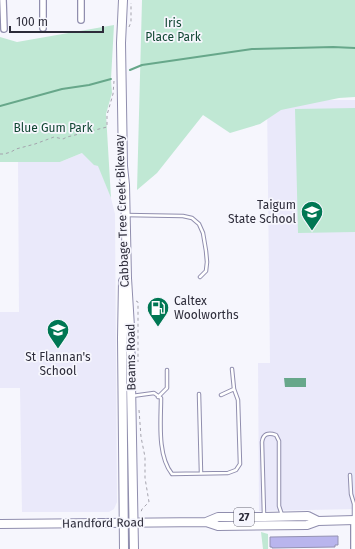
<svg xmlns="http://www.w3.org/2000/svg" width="355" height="549" viewBox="0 0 355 549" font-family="'Fira Sans',sans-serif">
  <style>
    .built { fill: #eae9fa }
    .green { fill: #c0e8d4 }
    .water { fill: #67a78a }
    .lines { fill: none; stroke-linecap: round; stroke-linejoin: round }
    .stream { stroke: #67a78a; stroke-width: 2 }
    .building { fill: #b9b5ed; stroke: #9492b2 }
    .service-casing { stroke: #908eae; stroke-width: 4.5 }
    .minor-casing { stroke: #908eae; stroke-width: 8 }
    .secondary-casing { stroke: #908eae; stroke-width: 10 }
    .primary-casing { stroke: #908eae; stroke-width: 10 }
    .path { stroke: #a4a3ad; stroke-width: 1; stroke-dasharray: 3 3; stroke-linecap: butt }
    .service { stroke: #fff; stroke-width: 2.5 }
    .minor { stroke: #fff; stroke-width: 5.5 }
    .secondary { stroke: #fff; stroke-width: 8 }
    .primary { stroke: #fff; stroke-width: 8 }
    .labels { text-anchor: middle; stroke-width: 3.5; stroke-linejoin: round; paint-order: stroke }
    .shield { fill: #f6f6fd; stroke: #696974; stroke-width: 1 }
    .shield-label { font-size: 11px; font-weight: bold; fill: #2d2c3a }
    .park-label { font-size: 12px; fill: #114632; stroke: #f6f6fd }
    .poi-label { font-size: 12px; fill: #2d2c3a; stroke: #f6f6fd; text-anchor: end }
    .street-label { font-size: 12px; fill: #2d2c3a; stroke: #f6f6fd }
  </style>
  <rect width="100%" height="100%" fill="#f6f6fd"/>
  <path class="built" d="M267,100H355V509L259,511L258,363H270Z
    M92,149L111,198L115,214L117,502L114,509L109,512H22L20,388H0V312H19L18,162H60Z"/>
  <path class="green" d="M142,0H355V97L339,98L281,110L260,124L230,133L203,115L157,173L137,190Z
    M114,25L111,79L112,93L106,114L111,198L98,166L94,165L82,153L60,162H0V37L17,42Z
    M355,108V232L298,233L295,109Z
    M261,532L268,534V549H263Z"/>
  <path class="water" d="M284,378H306V387H285Z"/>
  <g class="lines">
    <path class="stream" d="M130,70L142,65L252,49L333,47L355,48
      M0,106L62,89L89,85L111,79"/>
  </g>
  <path class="building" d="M338,536V545H335V547L272,548V547H270V537Z"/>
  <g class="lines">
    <g class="service-casing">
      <path id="service" d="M126,215L183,216L192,218L199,224L203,233L206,251L207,262L206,271L200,277
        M199,394L201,473
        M221,395L234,389
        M132,396L154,393L161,398C161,421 157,455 172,474L228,473L236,470L240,464L238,400L234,389L232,369
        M158,397L167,388V370
        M350,475L351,494L354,504V518
        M264,515L262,442C263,434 268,432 276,435L279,441V506L282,515"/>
    </g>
    <g class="minor-casing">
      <path id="minor" d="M3,0L4,29
        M43,0V28
        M81,0V20
        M354,520V549"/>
    </g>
    <g class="secondary-casing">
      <path id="secondary" d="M123,0L121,43L123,166L125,185L127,278L130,327L134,549
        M123,281L122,338L124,549"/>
    </g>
    <g class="primary-casing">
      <path id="primary" d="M206,522L218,526L307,525L318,521
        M0,524L206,522L218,517H264L308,516L318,521L355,520"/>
    </g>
    <path class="path" d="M129,27L131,22V3
      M0,154H4L11,152L16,149L35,144L54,137L63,139L67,137L107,127V115L113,94L114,81
      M136,301L138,302V362
      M139,410L141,437L145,457V478L149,502L142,509L141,512"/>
    <use href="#service" class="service"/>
    <use href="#minor" class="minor"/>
    <use href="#secondary" class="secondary"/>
    <use href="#primary" class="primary"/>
  </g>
  <defs>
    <g id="school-pin" transform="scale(1.15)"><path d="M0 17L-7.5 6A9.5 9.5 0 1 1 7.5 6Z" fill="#007753" stroke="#f6f6fd"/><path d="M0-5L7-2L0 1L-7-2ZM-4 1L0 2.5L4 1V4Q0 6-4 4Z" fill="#fff"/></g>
    <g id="fuel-pin" transform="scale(1.15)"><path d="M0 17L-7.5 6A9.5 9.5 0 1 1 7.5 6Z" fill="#007753" stroke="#f6f6fd"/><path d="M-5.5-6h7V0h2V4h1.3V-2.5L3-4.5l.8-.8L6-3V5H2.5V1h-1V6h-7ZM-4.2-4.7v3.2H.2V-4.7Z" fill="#fff"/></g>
  </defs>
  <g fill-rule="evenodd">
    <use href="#school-pin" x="312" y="212"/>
    <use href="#fuel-pin" x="158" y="308"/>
    <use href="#school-pin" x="58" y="330"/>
  </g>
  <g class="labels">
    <rect class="shield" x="234" y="508" width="20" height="18" rx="3"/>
    <g class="shield-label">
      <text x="244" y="521">27</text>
    </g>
    <g class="park-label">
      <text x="173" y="27">Iris<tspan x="173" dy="14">Place Park</tspan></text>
      <text x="53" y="132">Blue Gum Park</text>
    </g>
    <g class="poi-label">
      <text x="296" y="209">Taigum<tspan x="296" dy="14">State School</tspan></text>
      <text x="174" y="305" text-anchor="start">Caltex<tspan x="174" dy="14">Woolworths</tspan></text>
      <text x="58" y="361" text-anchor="middle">St Flannan's<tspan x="58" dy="14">School</tspan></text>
    </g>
    <g class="street-label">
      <text transform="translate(122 211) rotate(-92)" y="4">Cabbage Tree Creek Bikeway</text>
      <text transform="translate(131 357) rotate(-91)" y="4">Beams Road</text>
      <text transform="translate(103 523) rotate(-1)" y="4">Handford Road</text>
    </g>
  </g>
  <path d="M10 26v6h93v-6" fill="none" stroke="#2d2c3a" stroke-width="2"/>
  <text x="16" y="26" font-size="12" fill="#2d2c3a" stroke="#f6f6fd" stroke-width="3" paint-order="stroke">100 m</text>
</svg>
